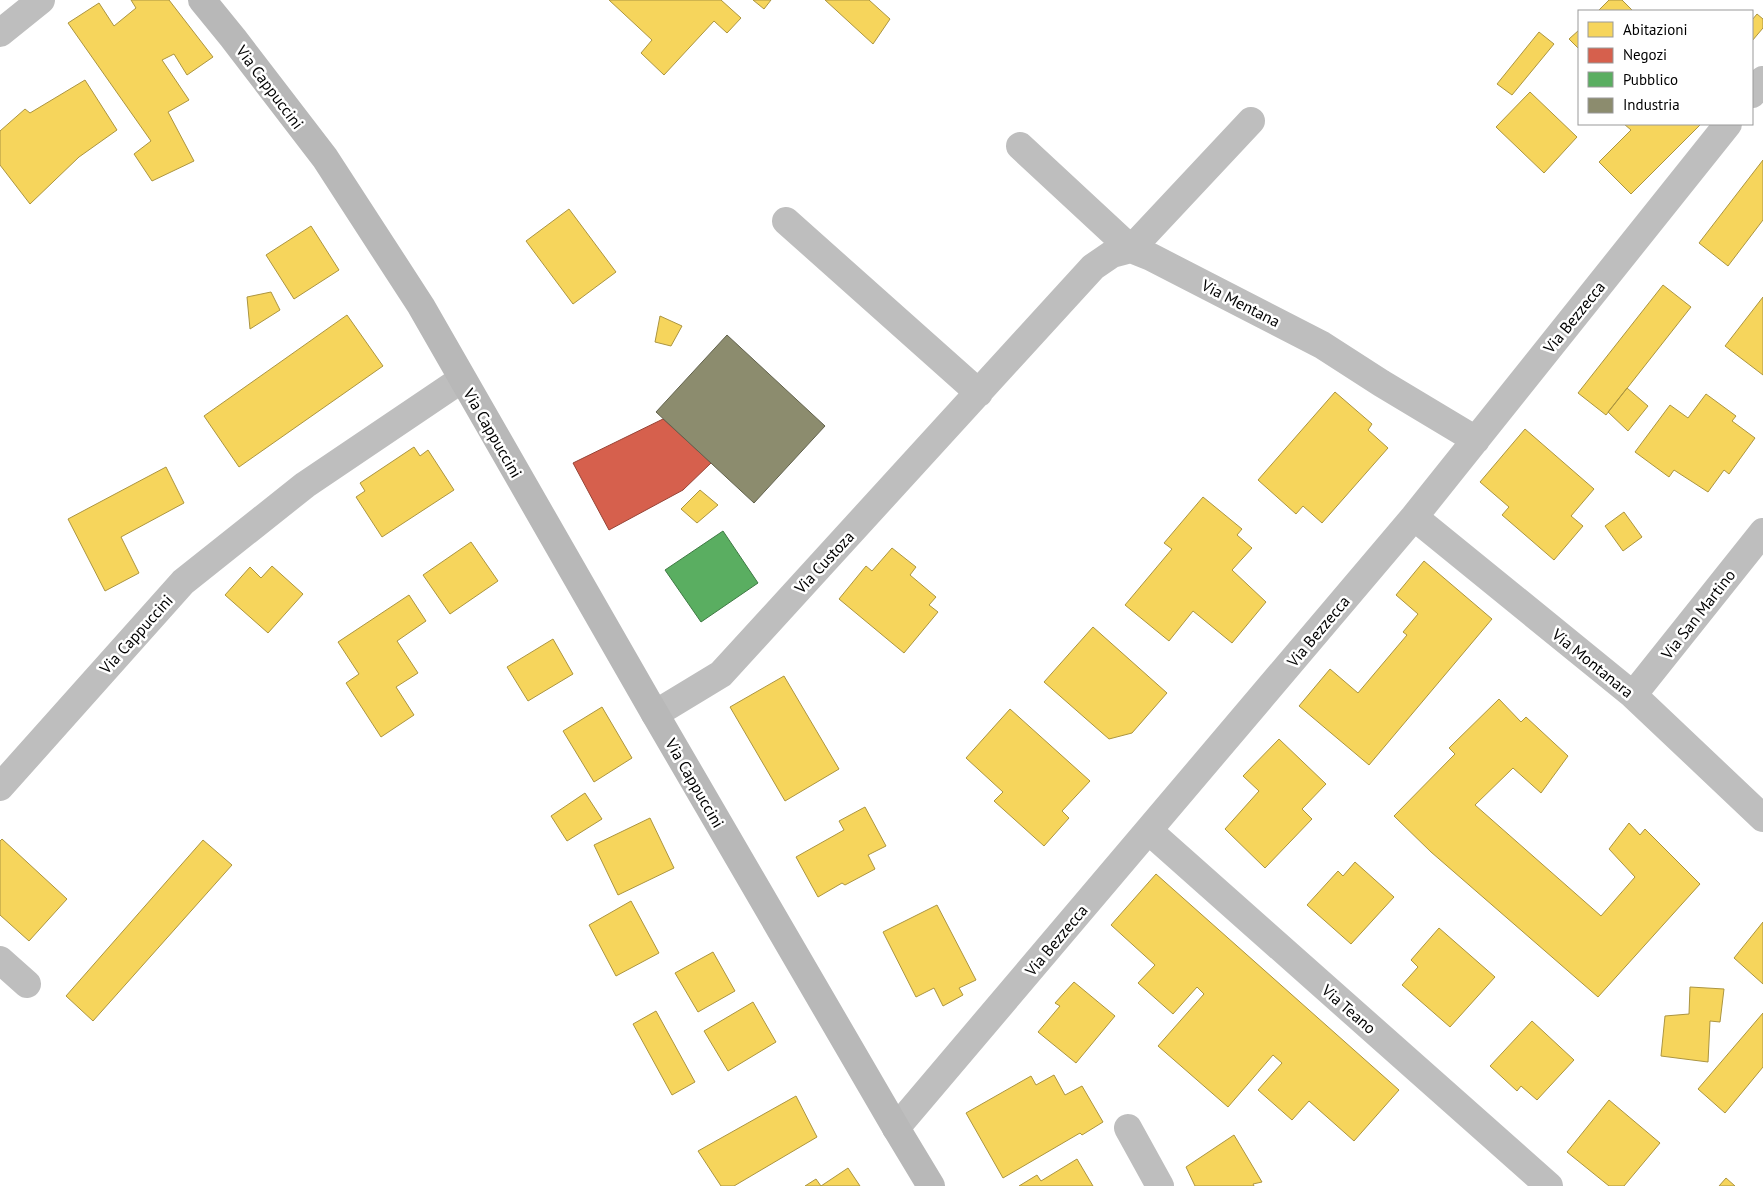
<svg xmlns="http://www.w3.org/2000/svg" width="1763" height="1186" viewBox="0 0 1763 1186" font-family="'PT Sans',sans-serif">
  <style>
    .homes { fill: #f6d55c; stroke: #ac9540 }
    .shops { fill: #d6604d; stroke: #964336 }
    .public { fill: #5aae61; stroke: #3f7a44 }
    .industry { fill: #8c8c6e; stroke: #62624d }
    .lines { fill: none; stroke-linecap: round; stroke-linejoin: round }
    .minor { stroke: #bebebe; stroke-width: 28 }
    .secondary { stroke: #b8b8b8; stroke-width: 28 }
    .labels { text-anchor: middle; stroke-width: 5; stroke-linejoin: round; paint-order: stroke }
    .street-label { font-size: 16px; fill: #000; stroke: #fff }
  </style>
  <rect width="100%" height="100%" fill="#fff"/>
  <path class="homes" d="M131,0H169L213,57L187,75L174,54L162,60L189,100L168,112L194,161L152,181L134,154L151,141L68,23L99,3L114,26L136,8Z
    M609,0H721L741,18L727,33L714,21L664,75L641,53L652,40Z
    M753,0H771L764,9Z
    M825,0H869L890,19L873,44Z
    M1609,0H1622L1633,11H1598Z
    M1757,14L1763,19V28L1752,41V20Z
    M1579,30V49L1569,39Z
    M1539,32L1554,44L1512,95L1497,84Z
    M85,80L117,130L79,157L30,204L0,165V131L25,109L30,113Z
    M1530,92L1577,137L1544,173L1496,127Z
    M1624,124H1701L1631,194L1599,162L1631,130Z
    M1763,160V220L1728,266L1699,243Z
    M569,209L616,272L573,304L526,241Z
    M311,226L339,270L294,299L266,255Z
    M1663,285L1691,307L1606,415L1578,393Z
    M271,292L280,310L250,329L247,297Z
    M1763,297V375L1725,346Z
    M347,315L383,366L239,467L204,416Z
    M660,316L682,326L671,346L655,342Z
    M1627,388L1648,406L1628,431L1608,412Z
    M1335,392L1372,424L1368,430L1388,448L1322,523L1303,506L1296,514L1258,480Z
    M1706,394L1736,416L1732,421L1755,438L1729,474L1724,470L1708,492L1674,470L1669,477L1635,452L1670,405L1688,418Z
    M1525,429L1594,489L1571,516L1583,526L1554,560L1502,515L1509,507L1480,482Z
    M414,447L420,456L428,450L454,490L382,537L356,497L365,491L360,483Z
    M166,467L184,503L121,537L139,573L105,591L68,519Z
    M700,490L718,505L697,523L681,509Z
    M1203,497L1242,529L1237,535L1252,548L1232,570L1266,602L1232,643L1193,611L1169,641L1125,605L1172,549L1164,543Z
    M1624,512L1642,537L1623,551L1605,526Z
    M471,542L498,581L450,614L423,575Z
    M892,548L916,567L910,575L936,597L929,605L938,612L904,653L839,599L866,566L872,571Z
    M1424,561L1492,619L1369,765L1299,706L1330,669L1358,693L1407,635L1403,632L1418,614L1396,595Z
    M272,566L303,594L268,633L225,595L250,567L261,578Z
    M409,595L426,621L397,641L418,673L396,687L414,715L381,737L346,683L359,674L338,642Z
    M1093,627L1167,693L1132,733L1109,739L1044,682Z
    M553,639L573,674L528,701L507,667Z
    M784,676L839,769L785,801L730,707Z
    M1499,699L1521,722L1526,717L1568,756L1541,793L1513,768L1475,805L1601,916L1635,877L1609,849L1629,823L1640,835L1645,829L1700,884L1598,997L1431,852L1394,816L1455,754L1449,748Z
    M602,707L632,758L594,782L563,731Z
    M1010,709L1090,781L1062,811L1069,818L1044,846L994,801L1003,792L966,758Z
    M1279,739L1326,784L1302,809L1312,819L1265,868L1225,829L1259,791L1243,776Z
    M585,793L602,819L567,841L551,816Z
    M865,807L886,846L868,855L875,869L845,885L842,883L818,897L796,857L844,830L839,821Z
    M650,818L674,868L618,895L594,845Z
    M2,839L67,899L29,941L0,915V841Z
    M203,840L232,865L93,1021L66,996Z
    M1355,862L1394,897L1351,944L1307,905L1338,871L1343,876Z
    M1156,874L1399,1090L1354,1141L1309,1101L1292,1120L1258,1090L1282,1063L1273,1055L1228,1107L1158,1046L1204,994L1197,987L1173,1014L1138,983L1155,965L1111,925Z
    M631,901L659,953L616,976L589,925Z
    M937,905L976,980L959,988L963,995L943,1006L934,988L916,997L883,932Z
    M1763,922V984L1734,958Z
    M1439,928L1495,977L1450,1027L1402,985L1418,967L1411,960Z
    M713,952L735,991L698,1012L675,973Z
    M1074,982L1115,1016L1076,1063L1038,1032L1060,1006L1055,1003Z
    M1690,987L1724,989L1720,1022L1710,1021L1708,1062L1661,1056L1665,1016L1689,1014Z
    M753,1002L776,1042L728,1071L704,1031Z
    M656,1011L695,1082L672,1095L633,1024Z
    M1763,1013V1067L1725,1113L1698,1089Z
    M1532,1021L1574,1060L1537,1100L1521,1086L1517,1091L1490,1066Z
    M1054,1075L1065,1095L1082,1086L1103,1122L1082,1135L1080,1133L1003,1178L966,1113L1031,1076L1036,1085Z
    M796,1096L817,1137L734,1186H721L698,1151Z
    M1609,1100L1660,1143L1624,1186H1609L1567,1152Z
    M1234,1135L1262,1182L1253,1184L1254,1186H1195L1186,1167Z
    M1077,1159L1093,1186H1019L1037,1175L1041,1181Z
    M848,1168L860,1186H805L816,1179L821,1186Z
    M1726,1178L1735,1186H1719Z"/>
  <path class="shops" d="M663,419L711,463L683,490L609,530L573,463Z"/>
  <path class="public" d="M723,531L758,583L701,622L665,570Z"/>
  <path class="industry" d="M727,335L825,426L754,503L656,412Z"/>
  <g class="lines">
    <path class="minor" d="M0,33L41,0
      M1752,94L1763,80
      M1020,146L1131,249L1151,257L1322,345L1381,383L1476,440
      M786,221L979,393
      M1414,517L1633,695L1763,818
      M1633,695L1763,532
      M655,714L721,674L1093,267L1112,254L1131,249L1251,121
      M0,787L183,582L305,485L462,379
      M1149,831L1549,1186
      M0,960L27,984
      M896,1128L1414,517L1728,124
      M1128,1128L1160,1186"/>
    <path class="secondary" d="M202,0L233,38L325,158L421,306L655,714L896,1128L931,1186"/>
  </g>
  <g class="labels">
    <g class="street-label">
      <text transform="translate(270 87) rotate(53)" y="6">Via Cappuccini</text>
      <text transform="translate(1241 303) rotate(27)" y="6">Via Mentana</text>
      <text transform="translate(1574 317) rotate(-51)" y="6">Via Bezzecca</text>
      <text transform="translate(493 433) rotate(60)" y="6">Via Cappuccini</text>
      <text transform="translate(824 562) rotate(-47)" y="6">Via Custoza</text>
      <text transform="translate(1698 614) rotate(-52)" y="6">Via San Martino</text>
      <text transform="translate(1318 631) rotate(-50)" y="6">Via Bezzecca</text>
      <text transform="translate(136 634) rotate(-48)" y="6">Via Cappuccini</text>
      <text transform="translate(1593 663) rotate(39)" y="6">Via Montanara</text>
      <text transform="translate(695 783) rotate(60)" y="6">Via Cappuccini</text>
      <text transform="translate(1056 940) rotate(-50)" y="6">Via Bezzecca</text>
      <text transform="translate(1349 1009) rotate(41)" y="6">Via Teano</text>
    </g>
  </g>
  <rect x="1578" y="10" width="175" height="115" fill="#ffffff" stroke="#999999"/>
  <rect x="1588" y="22" width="25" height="15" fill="#f6d55c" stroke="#999999"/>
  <text x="1623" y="35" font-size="15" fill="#000000">Abitazioni</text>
  <rect x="1588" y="48" width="25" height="15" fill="#d6604d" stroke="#999999"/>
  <text x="1623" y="60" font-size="15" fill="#000000">Negozi</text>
  <rect x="1588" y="72" width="25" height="15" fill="#5aae61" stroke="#999999"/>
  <text x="1623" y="85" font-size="15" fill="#000000">Pubblico</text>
  <rect x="1588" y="98" width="25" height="15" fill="#8c8c6e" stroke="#999999"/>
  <text x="1623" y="110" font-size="15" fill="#000000">Industria</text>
</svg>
